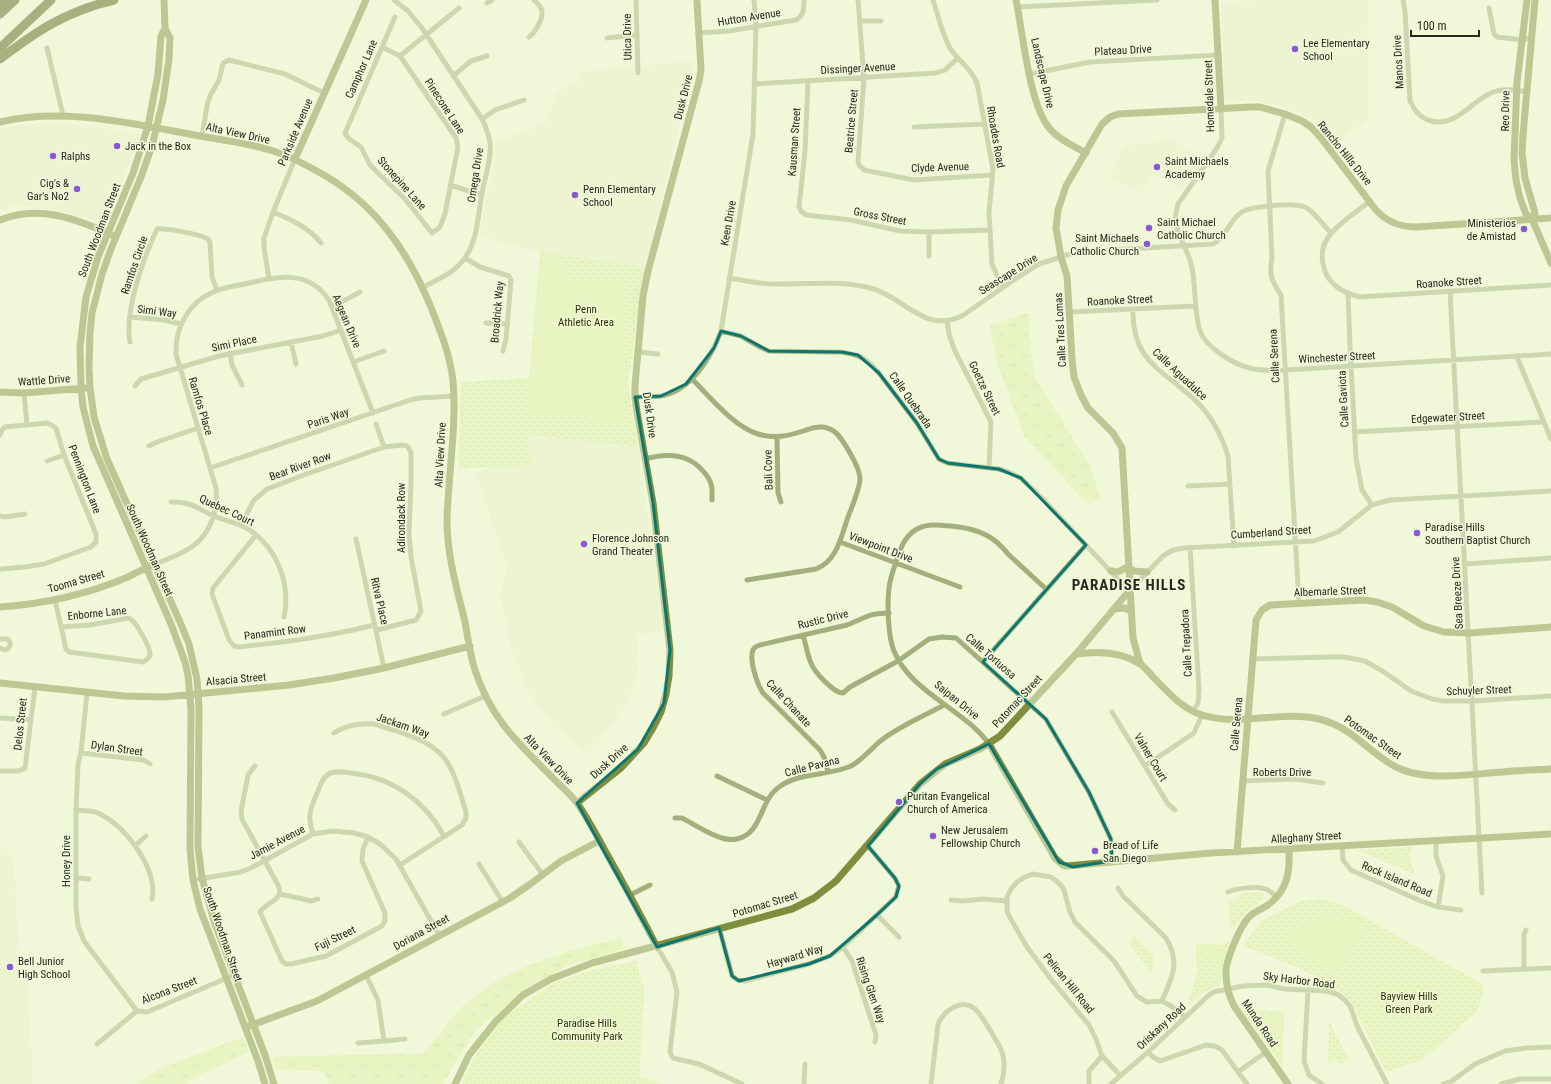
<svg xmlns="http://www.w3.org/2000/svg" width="1551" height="1084" viewBox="0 0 1551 1084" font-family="'Roboto Condensed',sans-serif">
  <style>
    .built { fill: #e6f0c9 }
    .grass { fill: url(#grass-tufts) }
    .park { fill: url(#park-dots) }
    .pitch { fill: #dff0a9 }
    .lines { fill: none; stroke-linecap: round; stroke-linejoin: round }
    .street { stroke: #a3af7d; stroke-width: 5 }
    .secondary { stroke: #7e8d3e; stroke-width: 7 }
    .highway { stroke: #4f5b15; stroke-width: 9 }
    .marked { fill: none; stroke: #0f766e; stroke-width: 3; stroke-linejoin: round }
    .poi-dot { fill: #8959d2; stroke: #f0f8d9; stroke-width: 1.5 }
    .labels { text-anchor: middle; stroke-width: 3; stroke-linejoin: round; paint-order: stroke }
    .street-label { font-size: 11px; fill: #25281c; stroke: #f0f8d9 }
    .poi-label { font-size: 11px; fill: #25281c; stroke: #f0f8d9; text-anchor: start }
    .park-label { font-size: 11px; fill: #2c3400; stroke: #f0f8d9 }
    .district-label { font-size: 15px; font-weight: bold; letter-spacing: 1px; fill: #25281c; stroke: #f0f8d9 }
  </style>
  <defs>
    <pattern id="grass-tufts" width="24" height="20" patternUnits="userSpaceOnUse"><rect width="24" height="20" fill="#dff0a9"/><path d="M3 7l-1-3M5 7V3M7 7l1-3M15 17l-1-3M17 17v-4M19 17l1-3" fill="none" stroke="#bfce91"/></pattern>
    <pattern id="park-dots" width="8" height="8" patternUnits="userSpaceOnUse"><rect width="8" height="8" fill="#dff0a9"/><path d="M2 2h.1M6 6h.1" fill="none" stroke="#bfce91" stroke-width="1.8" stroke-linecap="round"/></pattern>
  </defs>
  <rect width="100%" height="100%" fill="#f0f8d9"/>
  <path class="built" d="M1261,0H1367L1369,118L1336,144L1318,125L1301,114L1281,106L1258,101L1228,102L1224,96L1221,2Z
    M695,61L645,267L540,252L479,236L495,154V143L547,122L557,92L577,83L583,72L679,62Z
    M37,123L85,125L136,134L139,137L109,220L100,222L64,212L16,205L0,211V128Z
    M1173,140L1204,160L1183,188L1151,174L1142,193L1110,178L1123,148L1130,145Z
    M528,435L638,447L665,632L637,634L639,658L638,674L627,702L617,718L587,755L555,727L528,691L511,647L500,595L507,567L476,473L490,467L530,465Z
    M0,847H4L7,850L14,867L20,965L23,972L27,976L33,1084H0Z"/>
  <path class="grass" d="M1028,313L1034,376L1090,466L1101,498L1088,505L1024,436L997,363L990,325Z
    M621,938L625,949L569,965L527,988L474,1032L443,1084H330L323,1071L275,1070L272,1057L424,1053C438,1036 452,1016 468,1002C510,964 568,951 621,938Z
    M243,1037L249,1052L199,1075L186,1084H136L161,1068Z
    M640,1077L664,1084H638Z"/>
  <path class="park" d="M540,252L645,267L628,385L638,447L528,435L530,465L458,469L461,382L529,378Z
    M1413,847C1407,859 1411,864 1416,875L1357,850Z
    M1260,892L1263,894L1264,898L1263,900L1245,913L1235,927H1231L1230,922L1229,901L1234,900L1240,893Z
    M1321,899L1341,904L1482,984L1483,992L1477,1012L1422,1060L1386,1072L1351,1001L1333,986L1301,969L1244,946L1259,922L1301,901Z
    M1135,936L1153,955V971L1151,973L1128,942Z
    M1230,941L1223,963L1220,985L1204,992L1190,1005L1188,1004L1197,973L1196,944L1221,945Z
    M636,961L645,993L642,1019L640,1077L638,1084H461L478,1051L506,1016L554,983L592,970Z
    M1242,1010L1284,1011L1282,1066Z
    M1329,1021L1348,1058L1344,1061L1341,1066L1335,1060L1328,1065Z"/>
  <path class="pitch" d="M543,259L562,262L572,285H624L623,420L620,422L529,412Z
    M1395,852L1406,854L1404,865L1393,863Z
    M1331,916L1354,920L1365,928L1336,970L1330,971L1286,941C1298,925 1313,920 1331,916Z
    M1202,945L1220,946V956H1202Z
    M619,1007L626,1028L613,1032L606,1010Z
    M1268,1015H1279V1034H1268Z"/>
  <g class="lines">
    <path class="street" d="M394,0L408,11L422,28L482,119C486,126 488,134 490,142C492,158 485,177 482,193C478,214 478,239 465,258C454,273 439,279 423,287
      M636,0L638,73
      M858,0L864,78L858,161L859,165L864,170L914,180L992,175
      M933,0C938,15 942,34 950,48C958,61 971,68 977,83L993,169L989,213L992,264L1000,282L1004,286
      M1403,0L1405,11L1410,101C1415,111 1420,118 1431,121C1456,128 1472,100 1493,92C1504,88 1516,90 1527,92
      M487,3L492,0
      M1018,7L1157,0
      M1489,8L1494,34L1497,37L1523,40L1532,37
      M860,21H881
      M698,33L729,31L796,20C804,15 804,9 804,0
      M529,37C535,33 543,19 542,11C541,6 537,3 534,0
      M607,38L636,35
      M382,47L400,56L456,138L458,147L445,214L440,227L432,233L406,200L370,165L361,147L348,138L345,133L395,17
      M47,48L63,115
      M400,56L459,8
      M1030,74L1090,62L1219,55
      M453,76L471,61L487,56
      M808,81L805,151L799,207L801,211L806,215L851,220L900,231L929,232L989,230
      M754,84L936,73L945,70L958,58
      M1221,109L1222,138L1217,148L1178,204C1169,229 1188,245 1192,268C1196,287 1194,308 1199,328C1204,347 1234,365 1253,369C1264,371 1275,370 1286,370L1551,354
      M1285,114L1268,171L1272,257C1269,277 1271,279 1281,295L1299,603
      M482,119L495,110L524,100
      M914,127L984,124
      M202,136L207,106L210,96L219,80L223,63L229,60L285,74L324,93
      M450,185L482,195
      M1370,201C1357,212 1340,222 1330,235C1317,250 1321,275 1337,287C1343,292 1351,294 1359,297L1551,285
      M273,212C292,220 308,227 321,243
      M929,232V256
      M465,258L480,267L509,276L511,280L506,339L503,351
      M729,278C744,280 759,284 774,284C807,285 842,279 874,289C907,300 924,333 962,316L1018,277L1039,264L1073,253L1094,251L1213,244C1225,237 1229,223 1239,214C1247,206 1294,202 1305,207C1315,212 1323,225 1331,233
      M269,279L264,247V238L273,212L295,159
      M1450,292L1482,893
      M1348,293L1350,347L1356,458L1362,490L1372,505
      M332,307L360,292
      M1133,309C1131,364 1167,371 1200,405C1214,420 1222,437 1228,456L1234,546
      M1070,312L1195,306
      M130,317L164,320L181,324
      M947,321L949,334L954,349L991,422L989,467
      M486,323L508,324
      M721,331L741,336L760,347L769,351L842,352L852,354L863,358L871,364L879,373L917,423L939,459L948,463L999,469L1009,472L1021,478L1041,497L1129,591L1163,556L1173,550L1184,548L1314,541L1338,532L1372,505L1390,500L1551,491
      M130,342C124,311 144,257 157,229C165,228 199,234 206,238C209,239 209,240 210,243L212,277L217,290
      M291,342L296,364
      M638,352L658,354
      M230,353L232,365L242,385
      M1517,357L1551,439
      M353,362L384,351
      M691,378C710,397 733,426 758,434C774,439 788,436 803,431C809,429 814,427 821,427C826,427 831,429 835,432C843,439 861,469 860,480C859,490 852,507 848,517C841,537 837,561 816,569L747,580
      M135,386L141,379L219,356L323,336L341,330
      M24,393L27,425
      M635,397C643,396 652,397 660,396C691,392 711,357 721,331L753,134L756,26L754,0
      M376,424L384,447
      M1354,432L1543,422
      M0,435L2,430L5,427L48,423L56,428L64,455L96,534V542L91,547L44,564L25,567L0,569
      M777,437L778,493L781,502
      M149,446L157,442L198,428
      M645,459C666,453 688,453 703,471C707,475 711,482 712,488C712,492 712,496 712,500
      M47,461L64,455
      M210,468L410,400L420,398L454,396
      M1188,486L1230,484
      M171,502C191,501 196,508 214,516C225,521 237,522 248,529C277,547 291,584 284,617
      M0,516L5,517L25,514
      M241,525L254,500L267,489L304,475L384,447L402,445L407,446L411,452V484L409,533L411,557L421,611L416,620L377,630
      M256,535L213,588L212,594L229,640L234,646L239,647C283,642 327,637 370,626L375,624
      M356,539L384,668
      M840,542L960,587
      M1190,548L1199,689L1198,703L1193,711
      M1465,564L1551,558
      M154,565C166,559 181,555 193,546C211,533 218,510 216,488L176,354C175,328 188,303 213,292C224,287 237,286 249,283C279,276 309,270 329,300L373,413
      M55,600L66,649L69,652L143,662C146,660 149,659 150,655C151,648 135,620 129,618L90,625L61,627
      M803,635C806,644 807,654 811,663C814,672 834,693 843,693L850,687L898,661L929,639L942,637L956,638L1046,719L1089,792L1111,839L1112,861
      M0,639H7C12,642 11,648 5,650L0,648
      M1252,659L1331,657H1344L1365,661L1384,672L1411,691L1432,699L1443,701H1473L1551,696
      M983,662L1086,545
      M87,693L81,753L78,764L76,810V908L78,926L84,941L137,1011
      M1112,712L1168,804L1175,810
      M444,714L485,696
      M0,718L31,720
      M334,733C346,725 360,723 374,724C400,733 435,739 449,765C457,779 461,796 466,812V818L462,825L400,865
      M989,744C964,709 910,692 894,651C888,637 887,604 889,588C890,578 899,551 904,542C907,537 912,532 917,529C930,522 945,526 959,527C980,530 995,537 1008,554L1047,590
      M81,753L144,760L150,764
      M255,766L248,775L241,811L242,819L279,887L280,894
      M1145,766L1194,733L1202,715
      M0,771H19L25,768L35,687
      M828,772L824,757L820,750L763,693C757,684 749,660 753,650C754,647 757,646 760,645L847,625C865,618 869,613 889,613
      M717,776L767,800
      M1242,781L1295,779L1323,783
      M76,810C84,811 93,810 100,814C126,827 158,869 152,899
      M675,818H682C696,825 721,843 737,839C763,833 759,801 779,787C799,772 829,776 851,766C864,759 872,747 883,739C902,725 924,716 944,705
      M313,834C307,816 310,810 317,793C320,787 322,779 327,775C333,770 344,772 351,773C392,777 425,801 444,836
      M1436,841V856L1443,876L1438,907
      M519,842L543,875
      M136,845L146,836
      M1342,846L1343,860L1351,870L1421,901L1438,907L1461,910
      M479,864L502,901
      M77,878L89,879
      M193,880L241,872L253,867L313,834L333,831L354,833L368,837L380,844L396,859L439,935
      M1118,888L1123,896L1166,938C1181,963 1172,977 1162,1001
      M1228,892C1238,888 1256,886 1266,889C1270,891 1273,894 1277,896
      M280,894C275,903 266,903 260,912L282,961L286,964H291L326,956L382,926L385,921V913L362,861L363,849L368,837
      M280,894L311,901L318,899
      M630,895L650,885
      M951,900L963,901L983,899L1006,901
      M877,915L899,937
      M719,928L732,976L737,980L745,981L809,964L830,956L843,947L896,897L899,886L895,878L868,846
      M657,947L672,972L677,992L670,1052L673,1058L699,1064L742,1084
      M843,947L852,961L876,1035L875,1042
      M1524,969V934L1526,930
      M1483,971L1551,968
      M1308,990L1304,1061L1309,1075L1322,1084
      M384,1041L405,1039
      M358,1043L384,1041L378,1000L366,975
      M97,1044L137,1011L147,1012L234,975
      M1148,1052L1153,1057L1160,1061L1206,1045L1215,1046L1222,1050L1247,1084
      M1238,1072L1266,1052
      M1120,1075L1102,1056L1096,1039L1089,1025L1050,978L1027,947L1009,916L1007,911V897L1011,889L1017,882L1025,877L1033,874L1051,877L1060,884L1064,890L1070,912L1075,922L1114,961L1137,996L1147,1002L1162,1001L1171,1006L1185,1017
      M804,1084L805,1064
      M931,1084L938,1024C945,1009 964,996 978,1012C986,1022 993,1035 1000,1047C1005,1058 1005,1072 1001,1084
      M1089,1084V1071L1102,1056
      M1111,1084L1148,1052L1209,995L1214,992L1243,986L1267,985L1285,989L1325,991L1337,994L1345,1000L1350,1006L1358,1028L1387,1084
      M1443,1084L1452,1081L1475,1064L1505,1051L1526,1048L1551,1047
      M1501,1084L1520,1079H1551"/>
    <path class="secondary" d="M164,0L165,28L170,38L169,59L163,100L152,146L141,177L111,249L102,274L92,313L90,333L89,368L90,387L94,417L107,459L180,622L189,644L197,679L199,708L198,847L202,878L215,924L265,1055L274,1084
      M1016,0C1023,33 1029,105 1050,129C1059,140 1074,146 1086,153
      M1215,0L1221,109
      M1527,0L1517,82L1514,159L1516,180L1520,198L1526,214L1532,219L1551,263
      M165,28L161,36L158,74L148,126L133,173L98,257L86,297L80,347L81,388L83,407L93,446L171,624L185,662L188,675L191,709L190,849L193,880L200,909L258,1061L265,1084
      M0,122C66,106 139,125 205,137C229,141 253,144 276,152C290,156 302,163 315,170C372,200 406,247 430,305C440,330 450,354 453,381C457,426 448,475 447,521C447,555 457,589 465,622C468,638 470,655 475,670C490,716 514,739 548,773C557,783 569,792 577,803C589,820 598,838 608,856C625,886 641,916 657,947
      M295,159L366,0
      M1532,219L1535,213L1525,178L1522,153L1523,135L1535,0
      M0,220C38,204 77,219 112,235
      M0,392L24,393L85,388
      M1129,568L1134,571L1147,572
      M1111,571L1118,572L1129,566
      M0,607C43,604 88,594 128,577C135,573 142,570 150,566
      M1115,609L1125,608L1131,611
      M1076,654C1097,651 1122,652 1140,664C1145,667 1149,672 1153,677C1167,691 1182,709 1202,715C1240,727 1281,710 1319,719C1355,728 1369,754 1398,768C1428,782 1471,774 1503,772C1519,770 1535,770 1551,769
      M1141,664L1139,660L1133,638L1122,448L1113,433L1088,408L1081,395L1074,377L1072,359L1067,276L1061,257L1056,228L1058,210L1066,186L1102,124L1110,117L1118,114L1251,107H1260L1285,114L1302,121L1311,127L1321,138L1376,210C1387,222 1400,227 1416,227L1551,218
      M0,683L124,696L164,697L289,685L334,678L384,668L470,646
      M989,744L1055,858L1063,865L1067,866L1211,853L1551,834
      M577,803L621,768L644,743L653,728L661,712L666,694L669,676L670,650L653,503L637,412L635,397V385L643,296L648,271L699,81L701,70L697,0
      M1237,852L1256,620L1262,610L1270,605L1364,600L1377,602L1392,607L1424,626L1444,632L1469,633L1551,627
      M249,1026L317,1001L510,898L529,885L561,861L599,841
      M455,1084L469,1055L496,1021L523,995L551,979L592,963L792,909L814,898L836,881L920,784L945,764L980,749L1000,736L1076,654L1129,591
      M1288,1084L1234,1006C1229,996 1226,985 1226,973C1225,962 1240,926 1249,917C1254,911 1263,909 1269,904C1288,890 1290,871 1289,849"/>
    <path class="highway" d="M0,5L5,0
      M0,14L15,0
      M0,48L51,0
      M0,59C38,30 67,11 114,0"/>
  </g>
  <path d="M0 0H1551V1084H0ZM721,331L741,336L769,351L842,352L858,355L879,373L917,423L939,459L948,463L999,469L1021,478L1086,545L983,662L1046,719L1089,792L1111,839L1112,861L1073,867L1059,862L989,744L937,769L920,784L868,846L895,878L899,886L896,897L877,915L830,956L809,964L739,981L732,976L719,928L657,947L577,803L638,749L664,703L670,650L653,503L635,397L661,396L686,384L714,348Z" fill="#f0f8d9" fill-opacity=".55" fill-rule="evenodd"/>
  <path class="marked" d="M721,331L741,336L769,351L842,352L858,355L879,373L917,423L939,459L948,463L999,469L1021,478L1086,545L983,662L1046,719L1089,792L1111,839L1112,861L1073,867L1059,862L989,744L937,769L920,784L868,846L895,878L899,886L896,897L877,915L830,956L809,964L739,981L732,976L719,928L657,947L577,803L638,749L664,703L670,650L653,503L635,397L661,396L686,384L714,348Z"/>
  <g class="poi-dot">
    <circle cx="1295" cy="49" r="4"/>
    <circle cx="117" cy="146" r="4"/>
    <circle cx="53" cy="156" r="4"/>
    <circle cx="1157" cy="167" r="4"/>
    <circle cx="77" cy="189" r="4"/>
    <circle cx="575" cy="195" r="4"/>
    <circle cx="1149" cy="228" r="4"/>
    <circle cx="1524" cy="229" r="4"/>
    <circle cx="1147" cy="244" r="4"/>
    <circle cx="1417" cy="533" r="4"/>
    <circle cx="584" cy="544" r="4"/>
    <circle cx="899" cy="802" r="4"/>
    <circle cx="933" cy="836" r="4"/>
    <circle cx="1095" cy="851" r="4"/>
    <circle cx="10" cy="967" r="4"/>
  </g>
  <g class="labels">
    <g class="street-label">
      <text transform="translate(749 17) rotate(-9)" y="4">Hutton Avenue</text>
      <text transform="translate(627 37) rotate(-91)" y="4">Utica Drive</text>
      <text transform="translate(1123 50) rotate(-3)" y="4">Plateau Drive</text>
      <text transform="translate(1398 62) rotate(-93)" y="4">Manos Drive</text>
      <text transform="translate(858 68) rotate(-3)" y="4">Dissinger Avenue</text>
      <text transform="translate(361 69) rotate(-66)" y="4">Camphor Lane</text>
      <text transform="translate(1043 73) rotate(77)" y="4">Landscape Drive</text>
      <text transform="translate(1209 96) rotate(-92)" y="4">Homedale Street</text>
      <text transform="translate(683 97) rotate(-76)" y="4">Dusk Drive</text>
      <text transform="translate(445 106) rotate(57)" y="4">Pinecone Lane</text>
      <text transform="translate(1505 111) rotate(-89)" y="4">Reo Drive</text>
      <text transform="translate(851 121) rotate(-85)" y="4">Beatrice Street</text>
      <text transform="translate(295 132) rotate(-67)" y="4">Parkside Avenue</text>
      <text transform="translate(238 133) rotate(12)" y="4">Alta View Drive</text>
      <text transform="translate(996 137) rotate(80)" y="4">Rhoades Road</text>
      <text transform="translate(794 142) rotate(-86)" y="4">Kausman Street</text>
      <text transform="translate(1345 153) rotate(51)" y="4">Rancho Hills Drive</text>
      <text transform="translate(940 167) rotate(-2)" y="4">Clyde Avenue</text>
      <text transform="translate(475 175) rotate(-81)" y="4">Omega Drive</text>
      <text transform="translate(402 183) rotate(48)" y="4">Stonepine Lane</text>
      <text transform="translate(880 216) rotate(11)" y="4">Gross Street</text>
      <text transform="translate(728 223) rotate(-80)" y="4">Keen Drive</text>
      <text transform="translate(99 230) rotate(-69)" y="4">South Woodman Street</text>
      <text transform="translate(134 265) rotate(-71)" y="4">Ramfos Circle</text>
      <text transform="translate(1008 274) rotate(-32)" y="4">Seascape Drive</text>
      <text transform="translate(1449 282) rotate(-4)" y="4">Roanoke Street</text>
      <text transform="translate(1120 300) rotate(-3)" y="4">Roanoke Street</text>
      <text transform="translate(157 311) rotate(7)" y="4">Simi Way</text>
      <text transform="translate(497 312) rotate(-85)" y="4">Broadrick Way</text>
      <text transform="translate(347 321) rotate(67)" y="4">Aegean Drive</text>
      <text transform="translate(1060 330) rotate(-93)" y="4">Calle Tres Lomas</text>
      <text transform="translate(234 343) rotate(-12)" y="4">Simi Place</text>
      <text transform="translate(1274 356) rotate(-93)" y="4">Calle Serena</text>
      <text transform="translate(1337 357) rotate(-3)" y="4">Winchester Street</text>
      <text transform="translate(1180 374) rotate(43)" y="4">Calle Aguadulce</text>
      <text transform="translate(44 380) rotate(-4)" y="4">Wattle Drive</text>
      <text transform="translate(985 388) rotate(64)" y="4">Goetze Street</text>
      <text transform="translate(1343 399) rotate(-93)" y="4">Calle Gaviota</text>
      <text transform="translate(911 400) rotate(55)" y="4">Calle Quebrada</text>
      <text transform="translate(201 406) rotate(73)" y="4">Ramfos Place</text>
      <text transform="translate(650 415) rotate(82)" y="4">Dusk Drive</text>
      <text transform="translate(1448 417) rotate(-3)" y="4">Edgewater Street</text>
      <text transform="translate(328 418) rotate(-19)" y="4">Paris Way</text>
      <text transform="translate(440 455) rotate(-87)" y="4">Alta View Drive</text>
      <text transform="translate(300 466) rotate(-20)" y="4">Bear River Row</text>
      <text transform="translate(768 470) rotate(-92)" y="4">Bali Cove</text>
      <text transform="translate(85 479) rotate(69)" y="4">Pennington Lane</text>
      <text transform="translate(227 510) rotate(25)" y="4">Quebec Court</text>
      <text transform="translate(401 518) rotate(-90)" y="4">Adirondack Row</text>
      <text transform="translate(1271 532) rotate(-4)" y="4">Cumberland Street</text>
      <text transform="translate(881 547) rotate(21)" y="4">Viewpoint Drive</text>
      <text transform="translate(150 550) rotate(66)" y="4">South Woodman Street</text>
      <text transform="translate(76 581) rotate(-16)" y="4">Tooma Street</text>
      <text transform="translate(1330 591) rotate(-2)" y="4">Albemarle Street</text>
      <text transform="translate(1457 593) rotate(-93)" y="4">Sea Breeze Drive</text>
      <text transform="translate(380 601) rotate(77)" y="4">Ritva Place</text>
      <text transform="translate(97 613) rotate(-6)" y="4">Enborne Lane</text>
      <text transform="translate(823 619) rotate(-14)" y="4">Rustic Drive</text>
      <text transform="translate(275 632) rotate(-7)" y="4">Panamint Row</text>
      <text transform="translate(1186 643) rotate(-93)" y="4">Calle Trepadora</text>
      <text transform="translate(991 656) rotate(41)" y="4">Calle Tortuosa</text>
      <text transform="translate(236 679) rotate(-5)" y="4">Alsacia Street</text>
      <text transform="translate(1479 690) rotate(-2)" y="4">Schuyler Street</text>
      <text transform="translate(957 700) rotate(39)" y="4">Saipan Drive</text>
      <text transform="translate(1017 701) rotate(-47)" y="4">Potomac Street</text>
      <text transform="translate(789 703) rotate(47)" y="4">Calle Chanate</text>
      <text transform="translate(20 724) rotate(-84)" y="4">Delos Street</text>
      <text transform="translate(1236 724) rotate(-85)" y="4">Calle Serena</text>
      <text transform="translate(403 725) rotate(19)" y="4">Jackam Way</text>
      <text transform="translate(1373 737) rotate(35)" y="4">Potomac Street</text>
      <text transform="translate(117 748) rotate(8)" y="4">Dylan Street</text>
      <text transform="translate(1151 757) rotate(59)" y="4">Valner Court</text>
      <text transform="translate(549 759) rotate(46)" y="4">Alta View Drive</text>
      <text transform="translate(609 761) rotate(-42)" y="4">Dusk Drive</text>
      <text transform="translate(812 766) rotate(-14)" y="4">Calle Pavana</text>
      <text x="1282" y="776">Roberts Drive</text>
      <text transform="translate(1306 837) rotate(-3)" y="4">Alleghany Street</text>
      <text transform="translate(277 842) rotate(-28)" y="4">Jamie Avenue</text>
      <text transform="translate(66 861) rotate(-90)" y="4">Honey Drive</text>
      <text transform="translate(1397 879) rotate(23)" y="4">Rock Island Road</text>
      <text transform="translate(765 904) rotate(-17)" y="4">Potomac Street</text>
      <text transform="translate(421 932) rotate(-29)" y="4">Doriana Street</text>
      <text transform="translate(223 934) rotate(71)" y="4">South Woodman Street</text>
      <text transform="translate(335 938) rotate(-26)" y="4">Fuji Street</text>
      <text transform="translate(795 956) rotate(-17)" y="4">Hayward Way</text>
      <text transform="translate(1299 980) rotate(7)" y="4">Sky Harbor Road</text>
      <text transform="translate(1069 983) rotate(51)" y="4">Pelican Hill Road</text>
      <text transform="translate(169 990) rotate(-21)" y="4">Alcona Street</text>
      <text transform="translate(871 990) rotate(71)" y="4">Rising Glen Way</text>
      <text transform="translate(1260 1023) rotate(56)" y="4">Munda Road</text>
      <text transform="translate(1161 1026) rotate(-43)" y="4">Oriskany Road</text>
    </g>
    <g class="poi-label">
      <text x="1303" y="47">Lee Elementary<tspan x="1303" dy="13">School</tspan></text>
      <text x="125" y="150">Jack in the Box</text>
      <text x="61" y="160">Ralphs</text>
      <text x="1165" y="165">Saint Michaels<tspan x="1165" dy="13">Academy</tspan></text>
      <text x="69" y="187" text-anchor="end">Cig's &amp;<tspan x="69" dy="13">Gar's No2</tspan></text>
      <text x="583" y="193">Penn Elementary<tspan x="583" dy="13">School</tspan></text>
      <text x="1157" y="226">Saint Michael<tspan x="1157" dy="13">Catholic Church</tspan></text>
      <text x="1516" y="227" text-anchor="end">Ministerios<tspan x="1516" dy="13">de Amistad</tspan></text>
      <text x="1139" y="242" text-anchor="end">Saint Michaels<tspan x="1139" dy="13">Catholic Church</tspan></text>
      <text x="1425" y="531">Paradise Hills<tspan x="1425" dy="13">Southern Baptist Church</tspan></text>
      <text x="592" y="542">Florence Johnson<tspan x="592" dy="13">Grand Theater</tspan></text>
      <text x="907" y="800">Puritan Evangelical<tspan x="907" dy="13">Church of America</tspan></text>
      <text x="941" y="834">New Jerusalem<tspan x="941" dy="13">Fellowship Church</tspan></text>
      <text x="1103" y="849">Bread of Life<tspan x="1103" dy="13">San Diego</tspan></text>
      <text x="18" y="965">Bell Junior<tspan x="18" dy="13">High School</tspan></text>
    </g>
    <g class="park-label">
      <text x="586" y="313">Penn<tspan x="586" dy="13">Athletic Area</tspan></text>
      <text x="1409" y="1000">Bayview Hills<tspan x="1409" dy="13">Green Park</tspan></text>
      <text x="587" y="1027">Paradise Hills<tspan x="587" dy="13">Community Park</tspan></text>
    </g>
    <g class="district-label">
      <text x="1129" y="590">PARADISE HILLS</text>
    </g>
  </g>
  <path d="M1411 30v6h68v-6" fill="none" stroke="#25281c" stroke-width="2"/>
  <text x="1417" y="30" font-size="12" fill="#25281c" stroke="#f0f8d9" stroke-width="3" paint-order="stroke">100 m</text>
</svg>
